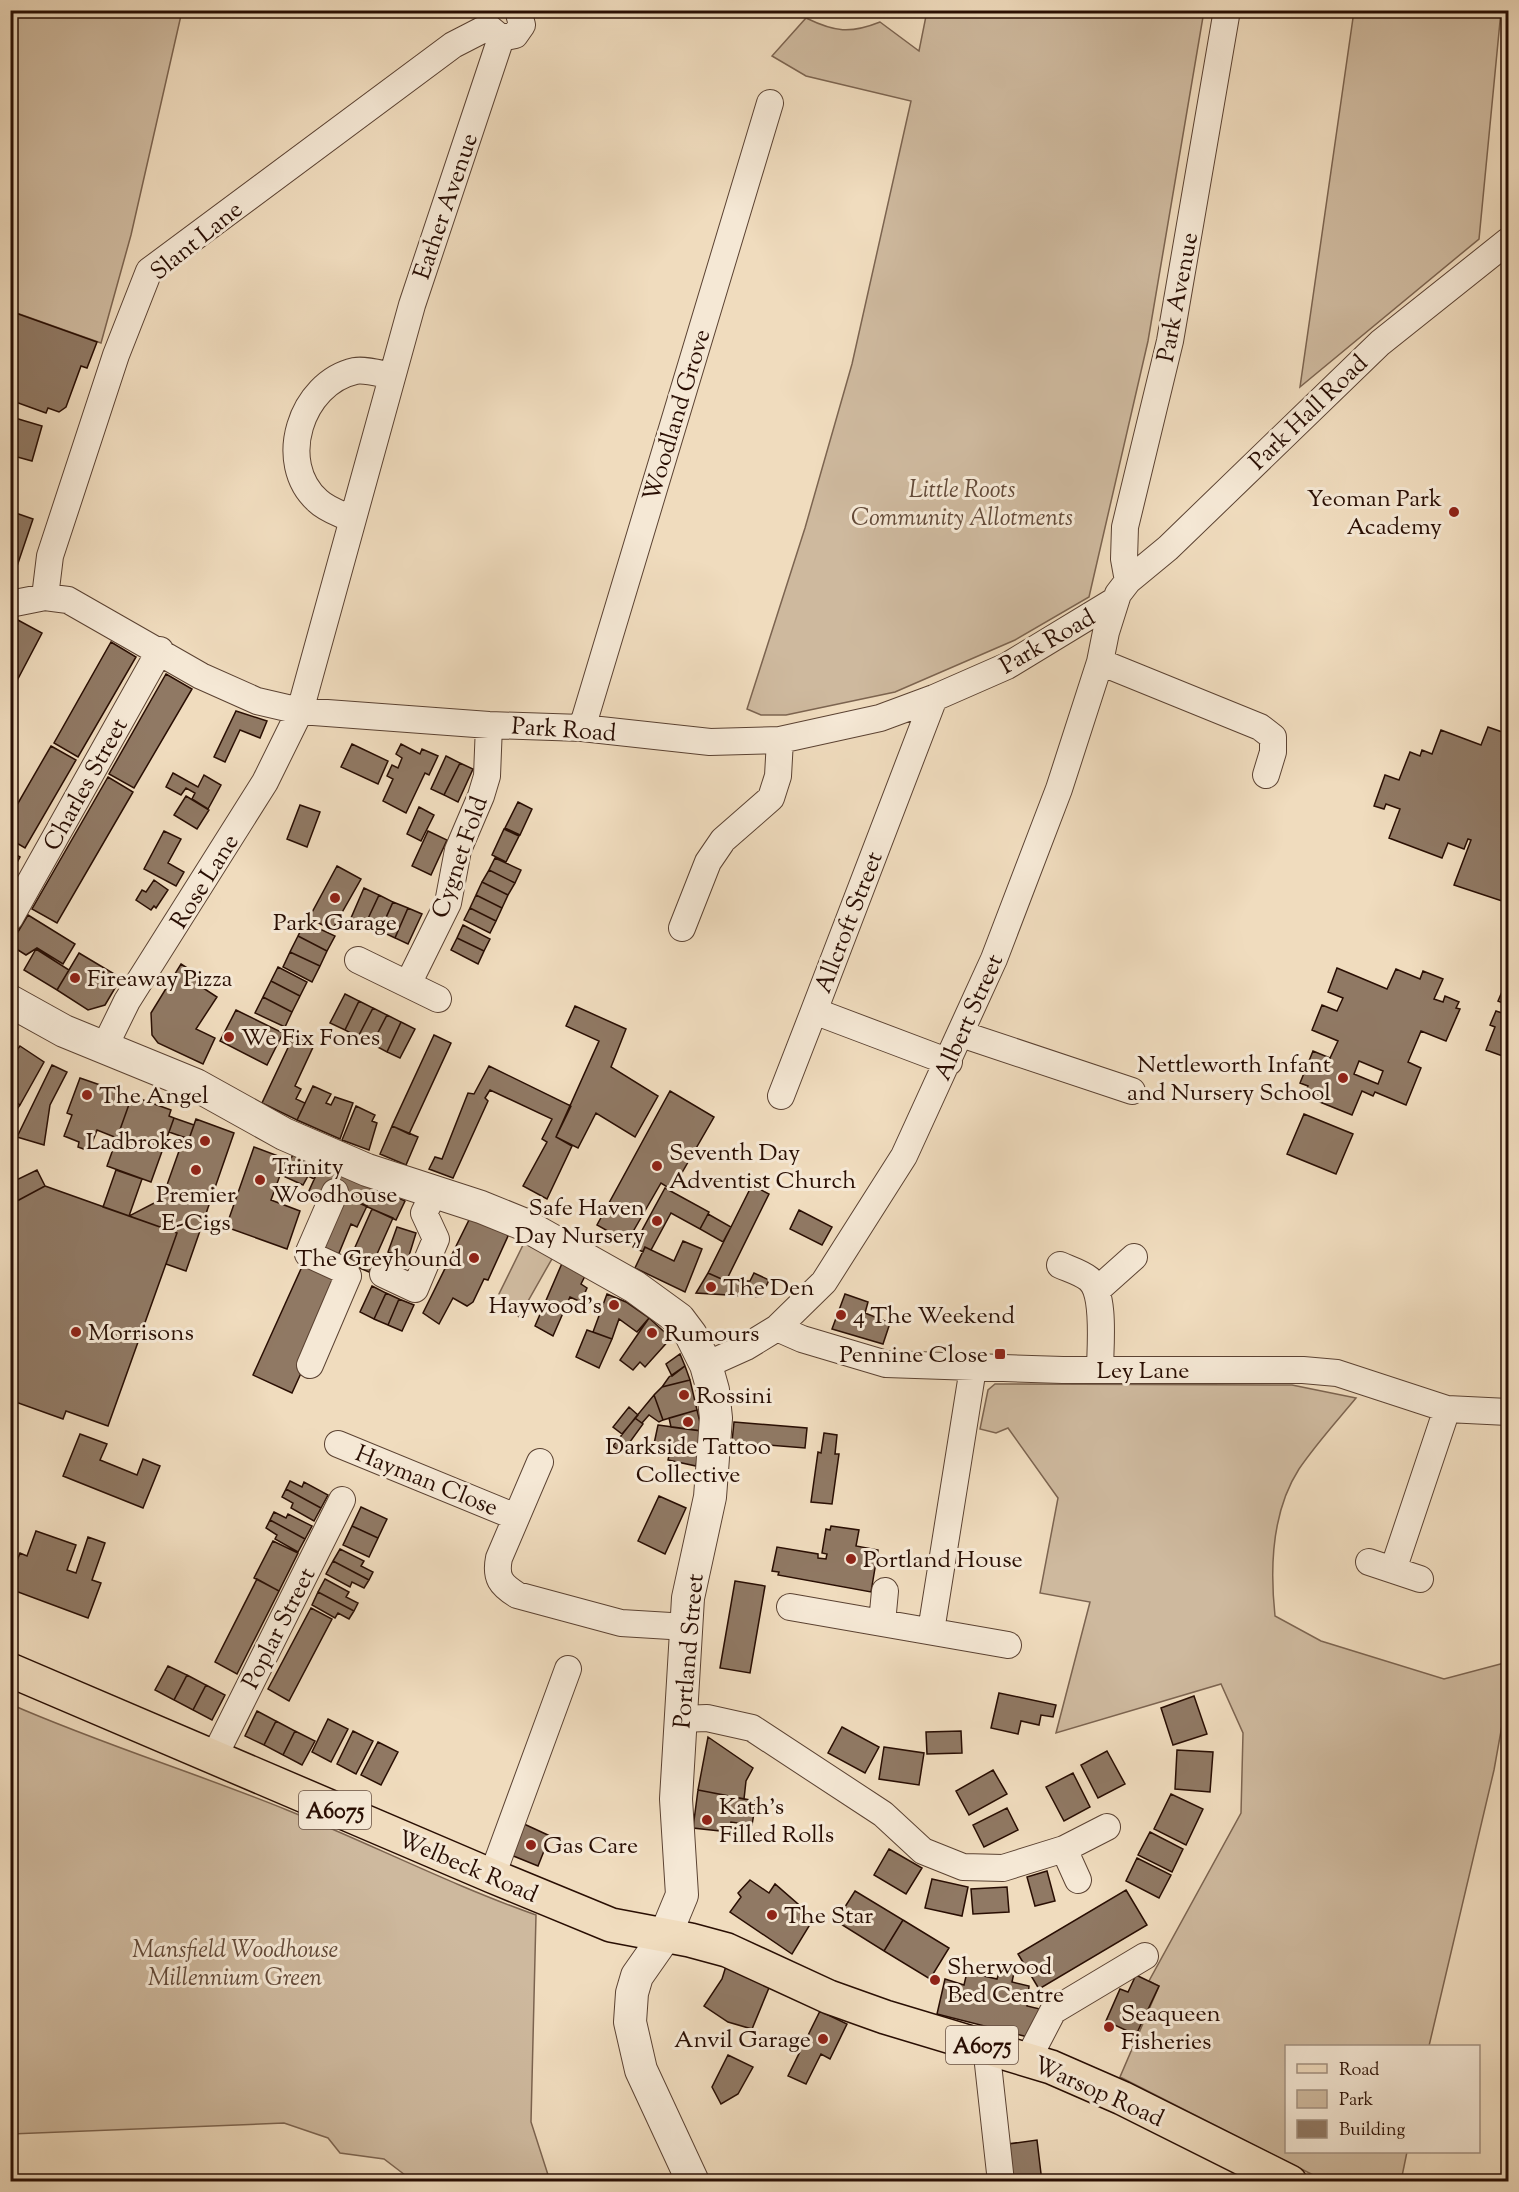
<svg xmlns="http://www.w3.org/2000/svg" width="1519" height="2192" viewBox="0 0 1519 2192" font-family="'Sorts Mill Goudy',serif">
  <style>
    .green { fill: #ceb99e; stroke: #7c6450; stroke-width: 1.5 }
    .building { fill: #907964; stroke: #290e03; stroke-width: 1.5; fill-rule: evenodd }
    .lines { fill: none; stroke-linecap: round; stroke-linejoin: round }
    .minor-casing { stroke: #5b4232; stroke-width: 28 }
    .tertiary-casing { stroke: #5b4232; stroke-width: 34 }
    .primary-casing { stroke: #290e03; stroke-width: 36 }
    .minor { stroke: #f5e8d5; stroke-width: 26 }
    .tertiary { stroke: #f5e8d5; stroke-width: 32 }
    .primary { stroke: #f0dcbe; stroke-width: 33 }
    .poi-dot { fill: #8f2418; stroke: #f5e8d5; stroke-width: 2 }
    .labels { text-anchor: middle; stroke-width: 6; stroke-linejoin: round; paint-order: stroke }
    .shield { fill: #f5e8d5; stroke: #664f42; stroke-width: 1.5 }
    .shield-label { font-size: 22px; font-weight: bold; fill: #290e03 }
    .street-label { font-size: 24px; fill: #290e03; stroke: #f5e8d5 }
    .park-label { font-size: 24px; font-style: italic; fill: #634a39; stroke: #f5e8d5 }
    .poi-label { font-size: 24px; fill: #290e03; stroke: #f5e8d5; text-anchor: start }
  </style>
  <rect width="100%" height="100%" fill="#f0dcbe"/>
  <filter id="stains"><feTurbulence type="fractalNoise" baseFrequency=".00333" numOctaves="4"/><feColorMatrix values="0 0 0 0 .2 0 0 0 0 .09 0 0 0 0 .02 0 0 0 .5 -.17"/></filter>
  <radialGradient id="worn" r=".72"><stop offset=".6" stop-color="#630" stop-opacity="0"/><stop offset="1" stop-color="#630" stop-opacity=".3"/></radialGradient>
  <path class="green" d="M11,11H182L131,235L101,343L11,311Z
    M927,11H1204L1148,341L1092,584L1089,597L1015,640L895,692L786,715H761L747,709L805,528L852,364L911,101L806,76L772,56L806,18C835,32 850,34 880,22L919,51Z
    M1354,11H1501L1479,239L1300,387Z
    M524,1243L553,1257L519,1317L499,1294Z
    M995,1384L1292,1385L1356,1398C1337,1421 1316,1444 1299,1469C1272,1511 1270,1569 1275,1616L1321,1641L1444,1679L1508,1662V1692L1494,1770L1429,2046H1286V2152H1407L1401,2181H1325L1120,2077L1159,1986L1149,1981L1241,1813L1243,1733L1221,1684L1056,1733L1090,1602L1040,1593L1058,1498L1008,1428L996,1433L980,1429L988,1390Z
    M10,1704C101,1744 196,1773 287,1810C371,1844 451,1885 536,1915L531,2122L550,2181H405V2175L384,2159L340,2153L328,2138L284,2123L11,2134Z"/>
  <path class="building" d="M10,311L97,342L87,368L81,366L66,407L59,412L48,408L46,413L10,400Z
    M15,418L42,426L32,461L10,455V432Z
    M10,511L33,519L13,578H10Z
    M16,619L42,633L10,694V629Z
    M111,642L136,657L78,757L54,743Z
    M166,674L192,689L134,788L109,774Z
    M236,711L267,721L260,738L240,730L225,762L214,757Z
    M1488,727L1508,734L1506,739L1508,740V754L1502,773L1508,776V903L1454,885L1471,840L1468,839L1464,849L1448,843L1442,858L1389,838L1400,809L1386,804L1384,809L1374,806L1385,775L1399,780L1410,752L1420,756L1422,750L1432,754L1441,730L1481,745Z
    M352,744L388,761L378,784L341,767Z
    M401,744L420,754L422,749L438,756L429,775L425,773L406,813L383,801L393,779L387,776L392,765L398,768L402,758L396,754Z
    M51,746L76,760L25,848L10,839V817Z
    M446,756L460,763L444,795L431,789Z
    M460,763L473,769L458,802L444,795Z
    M173,773L198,787L204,775L221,785L208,809L192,799L195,793L186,788L181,795L166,787Z
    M108,777L133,792L57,923L32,909Z
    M186,796L209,810L197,829L174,815Z
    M518,802L532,809L520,835L505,828Z
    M300,805L320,812L307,847L287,839Z
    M419,807L434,815L421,841L407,834Z
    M504,829L519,836L506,862L492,855Z
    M164,831L181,839L168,863L184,872L176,886L144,869Z
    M428,831L447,840L431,875L412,866Z
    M10,851L20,857L10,875Z
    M495,858L521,870L515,883L489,870Z
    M337,866L361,879L332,930L309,918Z
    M489,870L515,883L508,895L482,882Z
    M154,880L168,890L156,908L154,906L151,910L136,900L142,890L146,892Z
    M482,882L508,895L502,908L476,895Z
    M364,888L379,895L365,925L351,918Z
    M379,895L393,902L380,931L365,925Z
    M476,895L502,908L496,921L470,908Z
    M393,902L408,908L395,938L380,931Z
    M408,908L422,914L408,944L395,938Z
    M470,908L496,921L490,933L464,920Z
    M28,915L75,944L63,964L37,948L26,955L10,945Z
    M305,922L335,936L327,951L298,936Z
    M463,925L490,939L484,951L457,938Z
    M298,936L327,951L320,966L290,952Z
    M457,938L484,951L478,964L451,950Z
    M36,949L69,970L57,990L24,970Z
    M290,952L320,966L312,982L283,967Z
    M79,953L121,978L105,1005L88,1010L57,990Z
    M181,964L204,979L200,986L217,997L196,1029L215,1038L203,1064L158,1043L152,1035L151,1013Z
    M278,967L307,982L300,996L271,981Z
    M1337,968L1387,989L1396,969L1420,979L1423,971L1443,979L1434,999L1443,1002L1445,996L1459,1002L1456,1008L1460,1009L1446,1041L1421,1031L1408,1062L1421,1068L1406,1105L1375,1092L1373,1096L1362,1091L1352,1115L1315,1100L1317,1096L1306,1091L1308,1086L1300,1083L1313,1051L1330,1058L1338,1041L1312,1030L1322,1005L1337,1011L1343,998L1328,992ZM1359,1061L1383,1071L1378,1084L1354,1074Z
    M1507,980H1508V1005L1498,1001Z
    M271,981L300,996L292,1012L263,997Z
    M345,994L359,1001L345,1030L330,1023Z
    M263,997L292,1012L285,1027L255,1013Z
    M359,1001L373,1008L358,1037L345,1030Z
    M575,1006L626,1029L611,1067L658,1096L635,1137L596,1113L578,1148L556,1137L599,1041L566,1026Z
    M373,1008L387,1015L372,1044L358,1037Z
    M236,1010L283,1033L267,1065L220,1041Z
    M1496,1011L1505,1014L1504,1019L1508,1020V1058L1486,1050L1495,1027L1490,1025Z
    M387,1015L401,1022L387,1052L372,1044Z
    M401,1022L415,1029L400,1058L387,1052Z
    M294,1035L314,1045L295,1086L301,1089L296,1099L305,1103L297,1120L262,1103Z
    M434,1035L451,1043L409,1134L392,1126Z
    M20,1046L44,1062L20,1105L10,1098V1059Z
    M52,1065L67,1072L50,1105L44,1145L17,1137Z
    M489,1066L571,1106L556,1137L572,1146L547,1199L523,1186L547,1142L542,1139L552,1119L490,1090L485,1098L488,1101L453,1178L429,1169L435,1157L442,1159L468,1093L474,1094Z
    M80,1078L132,1096L117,1138L97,1130L89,1151L78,1147L79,1142L64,1136L72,1115L67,1113Z
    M313,1086L331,1094L326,1103L331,1105L335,1097L353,1103L340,1139L297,1120Z
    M670,1091L714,1117L672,1190L661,1183L627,1242L597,1225Z
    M132,1096L171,1110L169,1116L174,1118L151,1182L107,1166Z
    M10,1098L20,1105L12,1116L10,1115Z
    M356,1106L375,1115L372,1121L377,1123L369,1150L342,1140Z
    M1304,1114L1353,1134L1336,1174L1287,1154Z
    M174,1118L194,1125L189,1139L169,1132Z
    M196,1119L234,1133L186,1271L166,1264L177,1233L129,1216L162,1199L184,1137L189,1139Z
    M392,1126L418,1137L406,1165L380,1154Z
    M254,1147L286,1159L271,1200L300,1211L287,1249L226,1227Z
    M295,1150L322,1162L314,1179L308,1176L303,1185L283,1176Z
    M322,1162L405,1201L396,1220L335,1192L326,1202L308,1193Z
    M37,1170L45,1186L17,1201L10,1183Z
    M116,1170L142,1179L129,1216L103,1207Z
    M752,1185L769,1194L726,1281L708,1273Z
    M45,1186L177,1233L108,1426L66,1411L63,1419L10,1400V1208L14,1209L17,1201Z
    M665,1188L709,1212L700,1229L671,1213L651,1250L645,1247L643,1252L633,1247Z
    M342,1195L367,1206L357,1227L351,1224L337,1258L318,1250Z
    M372,1209L393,1218L369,1272L348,1263Z
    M799,1210L832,1227L822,1245L790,1229Z
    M708,1214L731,1227L723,1242L700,1229Z
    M470,1218L503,1230L508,1236L488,1280L484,1279L473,1302L467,1306L453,1298L439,1324L423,1313Z
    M397,1227L416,1233L408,1259L388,1252Z
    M683,1241L702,1249L685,1292L635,1268L645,1247L674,1261Z
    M305,1260L344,1278L292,1393L253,1375Z
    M563,1261L586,1274L581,1284L587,1288L581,1302L570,1297L553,1336L535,1326Z
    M708,1273L726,1281H750L754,1273L769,1280L761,1297L696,1293Z
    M372,1286L386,1293L374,1319L360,1312Z
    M386,1293L399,1299L388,1325L374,1319Z
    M607,1294L626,1302L649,1318L637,1332L619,1319L612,1339L593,1332Z
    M845,1294L868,1302L865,1313L890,1323L883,1344L832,1329Z
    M399,1299L414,1305L402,1331L388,1325Z
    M649,1318L671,1338L645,1367L640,1362L633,1370L620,1360Z
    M587,1330L612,1339L599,1368L576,1357Z
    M680,1354L685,1366L672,1376L666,1364Z
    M685,1366L690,1380L662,1387L669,1377Z
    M690,1380L697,1410L663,1420L654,1395L662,1387Z
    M654,1395L663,1420L659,1422L649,1415L642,1423L635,1418Z
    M629,1407L638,1415L622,1434L613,1427Z
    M697,1410L702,1431L671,1427L669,1418Z
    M635,1418L643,1424L622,1453L613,1446Z
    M734,1422L807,1428L805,1448L732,1442Z
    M658,1425L702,1431L699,1452L654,1444Z
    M824,1433L837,1435L835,1454H839L832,1504L811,1502L818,1452L821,1453Z
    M80,1434L107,1444L100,1460L137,1475L143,1459L160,1466L143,1508L63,1476Z
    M671,1447L699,1452L696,1466L668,1460Z
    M290,1481L302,1487L304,1482L328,1495L321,1508L286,1489Z
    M286,1489L321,1508L314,1521L291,1508L293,1503L282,1497Z
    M659,1496L686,1508L665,1554L638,1541Z
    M361,1507L387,1519L378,1538L352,1526Z
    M274,1512L286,1518L288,1514L312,1526L305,1539L270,1520Z
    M270,1520L305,1539L298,1552L275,1539L277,1535L266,1528Z
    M352,1526L378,1538L369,1557L343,1545Z
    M831,1526L859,1530L856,1546L878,1550L871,1592L778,1575L779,1572L772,1571L777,1547L818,1554V1558L826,1559L827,1554L822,1553L826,1529L830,1530Z
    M36,1531L76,1545L67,1570L76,1573L88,1537L105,1543L92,1580L101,1583L88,1618L10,1589V1579L20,1553L27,1556Z
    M273,1541L298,1553L279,1591L254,1578Z
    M340,1549L364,1561L361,1566L373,1572L369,1580L333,1561Z
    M333,1561L369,1580L364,1588L352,1582L350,1587L326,1574Z
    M257,1579L279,1591L237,1674L215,1662Z
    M325,1579L349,1592L346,1597L358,1603L354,1611L318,1592Z
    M735,1581L765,1586L750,1673L720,1668Z
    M318,1592L354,1611L349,1619L338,1613L335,1618L312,1605Z
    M311,1608L332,1619L289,1701L268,1689Z
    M168,1666L187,1675L174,1700L155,1690Z
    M187,1675L206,1685L193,1710L174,1700Z
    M206,1685L225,1695L212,1720L193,1710Z
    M999,1693L1056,1705L1053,1717L1041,1715L1039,1725L1021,1721L1018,1734L991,1728Z
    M1194,1696L1207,1734L1173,1745L1161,1708Z
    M257,1711L276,1721L264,1745L245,1736Z
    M328,1719L348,1729L331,1762L312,1752Z
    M276,1721L295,1731L283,1755L264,1745Z
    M842,1727L879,1747L865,1773L828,1753Z
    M295,1731L315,1741L302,1765L283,1755Z
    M353,1731L373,1741L356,1774L337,1764Z
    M961,1731L962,1753L927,1754L926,1732Z
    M708,1737L753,1768L746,1781L744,1799L698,1790Z
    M378,1742L398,1752L381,1785L361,1775Z
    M884,1747L924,1753L919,1785L879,1779Z
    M1177,1750L1213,1752L1210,1792L1175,1789Z
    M1107,1751L1125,1784L1098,1798L1081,1765Z
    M993,1770L1007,1794L969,1815L956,1791Z
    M1073,1773L1090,1807L1064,1821L1046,1787Z
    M698,1790L756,1801L752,1825L731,1822L729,1832L693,1828Z
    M1171,1794L1203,1809L1186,1845L1154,1829Z
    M1007,1808L1018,1830L984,1847L973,1825Z
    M524,1824L550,1836L538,1866L511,1855Z
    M1150,1832L1183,1849L1172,1872L1138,1855Z
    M889,1849L922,1868L906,1894L874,1875Z
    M1137,1858L1171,1875L1159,1898L1126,1881Z
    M1047,1871L1055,1901L1035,1906L1027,1877Z
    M932,1879L968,1887L962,1916L925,1908Z
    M750,1880L769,1893L775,1884L814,1918L792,1954L730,1912L741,1897L738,1893Z
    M1007,1887L1009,1912L973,1914L971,1889Z
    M1126,1890L1147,1925L1039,1989L1018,1954Z
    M855,1891L903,1920L884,1951L836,1921Z
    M903,1920L949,1948L930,1979L884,1951Z
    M1002,1963L1015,1968L1012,1982L1029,1986L1027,2006L1044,2010L1032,2038L937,2014L945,1979L964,1985L967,1972L997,1979Z
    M726,1966L771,1983L752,2029L728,2022L704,2006L722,1979Z
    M1136,1975L1159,1986L1136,2035L1106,2021L1120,1989L1128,1992Z
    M820,2011L847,2024L830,2059L821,2054L806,2084L788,2076Z
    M728,2055L753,2067L738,2094L721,2104L712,2087Z
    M1037,2140L1042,2182H1013L1008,2144Z"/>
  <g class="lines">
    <g class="minor-casing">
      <path id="minor" d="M489,28L501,38L515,35L522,25L518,10
        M351,519C341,514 326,509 318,501C275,463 301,383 355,371C365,369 381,374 392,376
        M1128,581L1124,559L1125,527L1170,341L1227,10
        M45,597L50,556L116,355L149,271L453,45L488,27
        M10,604L45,597L68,600L201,676L257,701L300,711L489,725L582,728L710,742L780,740L880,718L934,698L1007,666L1114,601
        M1100,662L1260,727L1273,737V752L1266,775
        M934,698L814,1011L949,1062
        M582,728L770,103
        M10,918L160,650
        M682,928L708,862L723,840L771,798L778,776L780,740
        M358,960L438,999
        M408,984L448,903L458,850L481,796L487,776L489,725
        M961,1034L1132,1091
        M104,1048L127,1001L265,782L300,711L412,305L501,38
        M781,1096L814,1011
        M1060,1265C1069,1269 1082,1273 1089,1279C1106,1294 1100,1348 1100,1370
        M383,1274L415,1289L436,1239L424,1213L434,1193
        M1097,1290L1134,1257
        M777,1328L802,1339L886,1364L1063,1370H1303L1337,1373L1447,1409L1508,1412
        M310,1365L348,1276L345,1271L308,1254L335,1192
        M706,1365L746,1347L777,1328L824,1282L904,1156L994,959L1059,789L1100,662L1106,632L1118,594L1128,581L1168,548L1380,343L1508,241
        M338,1444L516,1517
        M540,1462L499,1558C495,1578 501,1585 517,1595L621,1623L687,1627
        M1369,1562L1420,1579
        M1393,1570L1447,1409
        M790,1607L1008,1645
        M882,1623L885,1591
        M931,1631L973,1368
        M681,1719L707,1718L752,1728L883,1814L923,1851L963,1867L1003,1868L1064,1849L1107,1827
        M214,1757L342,1500
        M1064,1849L1078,1880
        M492,1876L568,1669
        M986,2046L1001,2182
        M1028,2059L1053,2011L1145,1956"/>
    </g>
    <g class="tertiary-casing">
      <path id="tertiary" d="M10,1001L64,1031L196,1085L284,1134L367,1170L481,1207L523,1224L635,1287L679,1319L691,1335L706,1365L713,1390L716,1418L710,1497L688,1598L676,1799L682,1895L665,1936L637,1976L632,1993L630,2022L641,2070L693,2182"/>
    </g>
    <g class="primary-casing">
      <path id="primary" d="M10,1670L492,1876L611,1925L690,1940L727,1950L829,1997L885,2017L1051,2067L1122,2098L1290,2182"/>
    </g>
    <use href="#minor" class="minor"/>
    <use href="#tertiary" class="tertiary"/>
    <use href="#primary" class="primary"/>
  </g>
  <g class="poi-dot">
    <circle cx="1454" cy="512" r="6"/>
    <circle cx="335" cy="898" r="6"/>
    <circle cx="75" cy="978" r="6"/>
    <circle cx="229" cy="1037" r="6"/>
    <circle cx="1343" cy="1078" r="6"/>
    <circle cx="87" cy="1095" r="6"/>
    <circle cx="205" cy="1141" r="6"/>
    <circle cx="657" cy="1166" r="6"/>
    <circle cx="196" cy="1170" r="6"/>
    <circle cx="260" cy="1180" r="6"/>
    <circle cx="657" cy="1221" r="6"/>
    <circle cx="474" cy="1258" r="6"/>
    <circle cx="711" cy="1287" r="6"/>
    <circle cx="614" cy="1305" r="6"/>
    <circle cx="841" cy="1315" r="6"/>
    <circle cx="76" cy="1332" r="6"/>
    <circle cx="652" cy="1333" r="6"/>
    <rect x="994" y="1348" width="12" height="12" rx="3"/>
    <circle cx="684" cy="1395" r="6"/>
    <circle cx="688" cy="1422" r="6"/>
    <circle cx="851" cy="1559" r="6"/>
    <circle cx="707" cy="1820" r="6"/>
    <circle cx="531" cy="1845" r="6"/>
    <circle cx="772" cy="1915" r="6"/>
    <circle cx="935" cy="1980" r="6"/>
    <circle cx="1109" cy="2027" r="6"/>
    <circle cx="823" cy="2039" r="6"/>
  </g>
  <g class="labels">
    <g class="shield">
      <rect x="299" y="1791" width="72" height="38" rx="4.5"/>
      <rect x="946" y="2026" width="72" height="38" rx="4.5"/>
    </g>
    <g class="shield-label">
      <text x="335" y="1818">A6075</text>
      <text x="982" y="2053">A6075</text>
    </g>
    <g class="street-label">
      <text transform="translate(445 206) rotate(-71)" y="8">Eather Avenue</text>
      <text transform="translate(196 240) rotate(-39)" y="8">Slant Lane</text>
      <text transform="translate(1177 297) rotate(-79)" y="8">Park Avenue</text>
      <text transform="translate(1308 412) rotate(-44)" y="8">Park Hall Road</text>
      <text transform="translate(676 415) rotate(-73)" y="8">Woodland Grove</text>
      <text transform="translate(1047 641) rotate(-30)" y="8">Park Road</text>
      <text transform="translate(564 729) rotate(4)" y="8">Park Road</text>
      <text transform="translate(85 784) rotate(-61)" y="8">Charles Street</text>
      <text transform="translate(459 857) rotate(-71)" y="8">Cygnet Fold</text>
      <text transform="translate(204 881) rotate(-58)" y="8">Rose Lane</text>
      <text transform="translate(848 922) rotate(-69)" y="8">Allcroft Street</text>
      <text transform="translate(968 1017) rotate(-66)" y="8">Albert Street</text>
      <text x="1143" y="1378">Ley Lane</text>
      <text transform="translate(427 1480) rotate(22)" y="8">Hayman Close</text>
      <text transform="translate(278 1628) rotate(-63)" y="8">Poplar Street</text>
      <text transform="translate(688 1651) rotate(-85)" y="8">Portland Street</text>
      <text transform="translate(468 1866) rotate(23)" y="8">Welbeck Road</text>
      <text transform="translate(1099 2091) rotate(24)" y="8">Warsop Road</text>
    </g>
    <g class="park-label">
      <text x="962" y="497">Little Roots<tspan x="962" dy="28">Community Allotments</tspan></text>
      <text x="235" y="1957">Mansfield Woodhouse<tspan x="235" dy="28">Millennium Green</tspan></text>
    </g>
    <g class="poi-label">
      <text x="1442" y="506" text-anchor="end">Yeoman Park<tspan x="1442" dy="28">Academy</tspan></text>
      <text x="335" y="930" text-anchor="middle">Park Garage</text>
      <text x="87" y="986">Fireaway Pizza</text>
      <text x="241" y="1045">We Fix Fones</text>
      <text x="1331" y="1072" text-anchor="end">Nettleworth Infant<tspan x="1331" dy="28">and Nursery School</tspan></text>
      <text x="99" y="1103">The Angel</text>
      <text x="193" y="1149" text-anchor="end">Ladbrokes</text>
      <text x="669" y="1160">Seventh Day<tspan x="669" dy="28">Adventist Church</tspan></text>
      <text x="272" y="1174">Trinity<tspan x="272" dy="28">Woodhouse</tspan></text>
      <text x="196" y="1202" text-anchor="middle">Premier<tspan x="196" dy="28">E-Cigs</tspan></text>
      <text x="645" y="1215" text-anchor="end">Safe Haven<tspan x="645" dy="28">Day Nursery</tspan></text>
      <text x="462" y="1266" text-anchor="end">The Greyhound</text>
      <text x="723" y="1295">The Den</text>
      <text x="602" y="1313" text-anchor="end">Haywood's</text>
      <text x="853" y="1323">4 The Weekend</text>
      <text x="88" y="1340">Morrisons</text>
      <text x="664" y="1341">Rumours</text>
      <text x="988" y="1362" text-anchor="end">Pennine Close</text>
      <text x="696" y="1403">Rossini</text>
      <text x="688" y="1454" text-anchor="middle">Darkside Tattoo<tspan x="688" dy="28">Collective</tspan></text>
      <text x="863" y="1567">Portland House</text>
      <text x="719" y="1814">Kath's<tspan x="719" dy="28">Filled Rolls</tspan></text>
      <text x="543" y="1853">Gas Care</text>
      <text x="784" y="1923">The Star</text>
      <text x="947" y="1974">Sherwood<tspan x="947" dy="28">Bed Centre</tspan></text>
      <text x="1121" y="2021">Seaqueen<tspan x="1121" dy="28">Fisheries</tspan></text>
      <text x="811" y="2047" text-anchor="end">Anvil Garage</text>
    </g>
  </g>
  <rect width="1519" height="2192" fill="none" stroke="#f0dcbe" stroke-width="36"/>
  <rect x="12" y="12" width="1495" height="2168" fill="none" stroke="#290e03" stroke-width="3"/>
  <rect x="18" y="18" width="1483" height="2156" fill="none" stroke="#290e03" stroke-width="1.5"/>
  <rect x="1285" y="2045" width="195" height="108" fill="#f5e8d5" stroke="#a39181" stroke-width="1.5"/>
  <rect x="1297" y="2064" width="30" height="9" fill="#f0dcbe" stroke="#a39181" stroke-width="1.5"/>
  <text x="1339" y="2075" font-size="18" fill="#290e03">Road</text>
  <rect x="1297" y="2090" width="30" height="18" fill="#ceb99e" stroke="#a39181" stroke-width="1.5"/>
  <text x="1339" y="2105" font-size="18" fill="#290e03">Park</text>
  <rect x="1297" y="2120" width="30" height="18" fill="#907964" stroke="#a39181" stroke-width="1.5"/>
  <text x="1339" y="2135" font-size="18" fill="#290e03">Building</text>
  <rect width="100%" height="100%" filter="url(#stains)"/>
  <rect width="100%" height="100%" fill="url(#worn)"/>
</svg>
